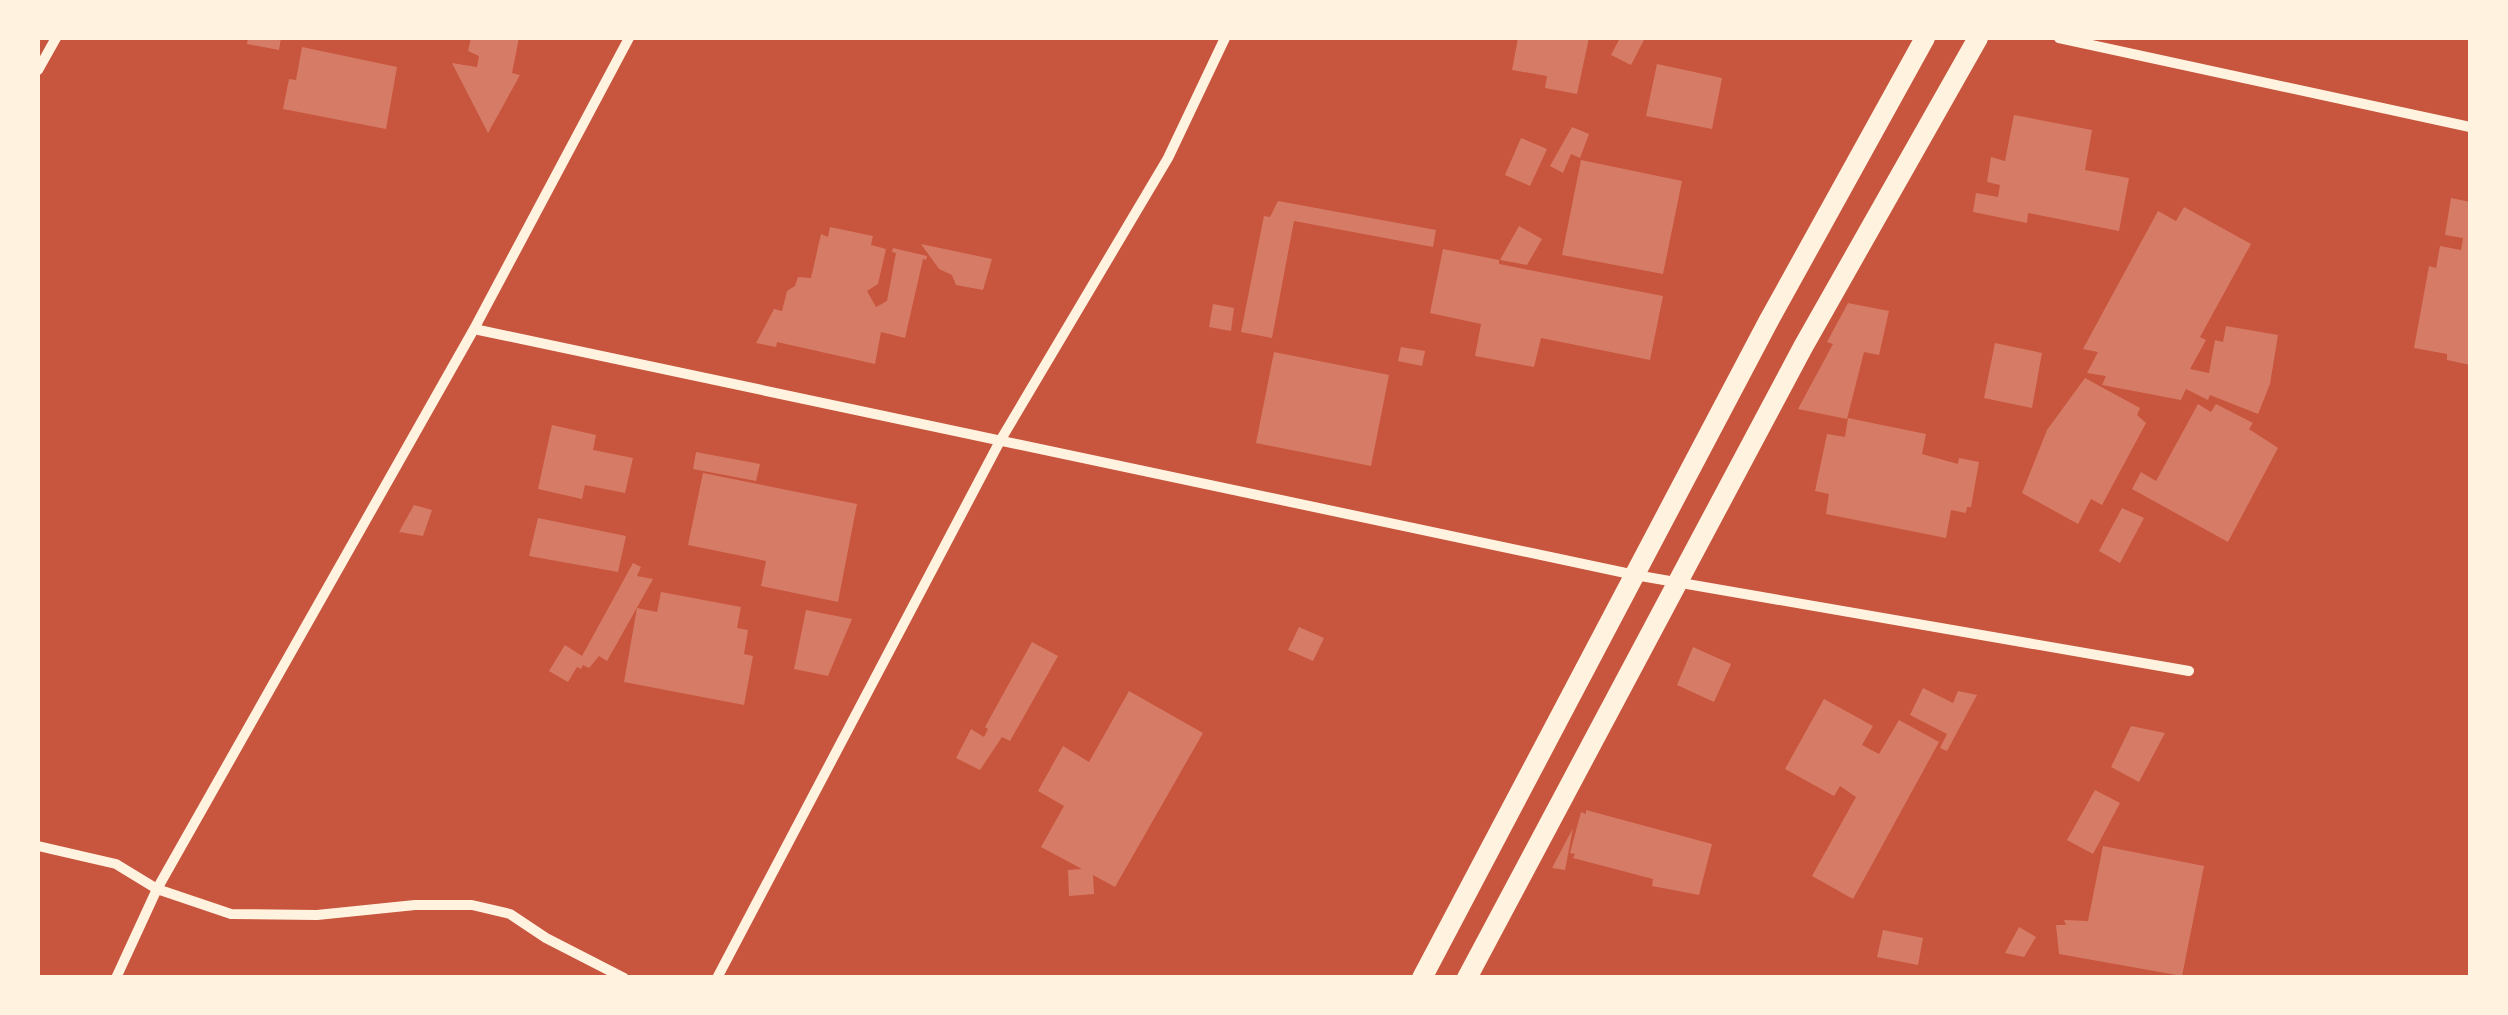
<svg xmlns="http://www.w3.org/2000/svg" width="2508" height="1015" viewBox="0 0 2508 1015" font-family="Roboto,sans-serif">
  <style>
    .building { fill: #d67c66 }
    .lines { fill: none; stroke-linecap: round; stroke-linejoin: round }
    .minor { stroke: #fff3e0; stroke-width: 10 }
    .secondary { stroke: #fff3e0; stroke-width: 20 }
  </style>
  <rect width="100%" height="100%" fill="#c8553d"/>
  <path class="building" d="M248,38H281L279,50L247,44Z
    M471,38H519L512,73L520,75L488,133L452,63L477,67L479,56L468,51Z
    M1518,38H1589L1577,94L1545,88L1547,76L1512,70Z
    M1620,38H1645L1631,65L1611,55Z
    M302,47L397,67L386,129L283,109L289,79L296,80Z
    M1657,64L1722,78L1712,129L1646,116Z
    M2014,115L2092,130L2085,170L2129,178L2119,231L2028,213L2027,223L1973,212L1976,193L1998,197L2000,185L1987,182L1991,157L2005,161Z
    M1572,127L1589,134L1580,158L1571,154L1563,173L1550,166Z
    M1521,138L1547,149L1530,186L1505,175Z
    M1581,160L1682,181L1663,274L1562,255Z
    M2451,198L2470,202V365L2447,360V354L2414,348L2429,266L2436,268L2440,246L2461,250L2463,238L2445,235Z
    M1278,201L1436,230L1433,247L1294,221L1272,338L1241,332L1264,216L1270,217Z
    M2184,207L2251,244L2200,337L2206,340L2190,369L2209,373L2215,340L2223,342L2226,326L2278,335L2270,384L2258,414L2210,395L2208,400L2186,389L2181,400L2102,385L2106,376L2087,373L2098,352L2083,349L2158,211L2176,221Z
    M1519,226L1542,239L1527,265L1500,260Z
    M830,227L873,236L871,245L886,249L878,284L867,291L876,307L887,301L896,253L892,252L893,248L927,256L926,260L923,259L905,338L881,332L875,364L777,342L776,347L756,343L774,309L782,311L787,291L795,286L798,277L811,278L821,234L828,237Z
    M921,244L992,259L983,290L956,285L952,275L939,269Z
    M1443,249L1499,260V264L1663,296L1650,360L1541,338L1534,367L1475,356L1481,324L1430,313Z
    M1848,303L1889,311L1879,355L1864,352L1847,419L1798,409L1833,344L1827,342Z
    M1213,304L1234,308L1231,331L1209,327Z
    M1995,343L2042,353L2032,408L1984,398Z
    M1401,347L1425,351L1422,366L1398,361Z
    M1274,352L1389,375L1371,466L1256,443Z
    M2085,378L2140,408L2137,415L2146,423L2102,505L2091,499L2078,524L2022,493L2047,430Z
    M2198,404L2211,412L2216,404L2253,423L2249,429L2278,448L2228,542L2132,489L2141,472L2156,481Z
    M1848,418L1926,434L1922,454L1958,464L1959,458L1979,462L1971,507H1967L1966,513L1951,510L1946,538L1826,514L1829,494L1815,491L1827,434L1845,437Z
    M552,425L596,435L593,450L633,458L625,493L585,485L582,499L538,489Z
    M696,452L760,464L756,481L693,469Z
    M703,473L857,504L838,602L761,586L766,561L688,545Z
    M414,505L432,510L423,536L399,532Z
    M2122,508L2144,518L2120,563L2099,551Z
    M538,518L626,536L618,572L529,556Z
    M633,563L641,567L637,576L653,579L607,661L599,656L589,668L583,665L581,669L577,667L568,682L549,671L565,645L582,656Z
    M661,592L741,607L737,628L748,630L744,654L753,656L744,705L624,682L637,608L657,612Z
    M806,610L852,619L828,676L794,669Z
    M1299,627L1324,638L1313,661L1288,650Z
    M1032,642L1058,656L1010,741L1002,737L980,770L956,758L971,729L984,737L988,729L985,727Z
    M1693,647L1731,664L1714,702L1677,685Z
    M1923,688L1953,703L1958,691L1977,695L1947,751L1940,748L1947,734L1910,715Z
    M1129,691L1203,733L1115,887L1093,875L1094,894L1069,896L1068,870L1082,869L1041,847L1064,806L1038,791L1063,746L1089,762Z
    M1824,699L1873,726L1862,745L1879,754L1899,720L1939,742L1853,899L1812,876L1856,797L1840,786L1834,796L1785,769Z
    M2131,726L2165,733L2139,782L2111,767Z
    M2095,790L2120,803L2093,854L2067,840Z
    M1586,810L1712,844L1699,895L1652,886L1653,879L1573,858L1575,854L1570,853L1581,812L1586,814Z
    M1573,828L1565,870L1552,868Z
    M2103,846L2204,866L2182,976L2059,954L2056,925H2066L2064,920L2088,921Z
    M2019,927L2036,937L2024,957L2005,953Z
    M1883,930L1923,938L1918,965L1877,957Z"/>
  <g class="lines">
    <path class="minor" d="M2059,38L2470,127
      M38,70L56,38
      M474,329L1635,575L2189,671
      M38,846L116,864L157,889L231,914L317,915L415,905H472L510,914L546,938L624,978
      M116,978L157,889L474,329L629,38
      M717,978L1000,441L1168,158L1225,38"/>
    <path class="secondary" d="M1422,978L1768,322L1925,38
      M1467,978L1803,347L1978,38"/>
  </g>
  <rect width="2508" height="1015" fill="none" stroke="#fff3e0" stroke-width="80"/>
</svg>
